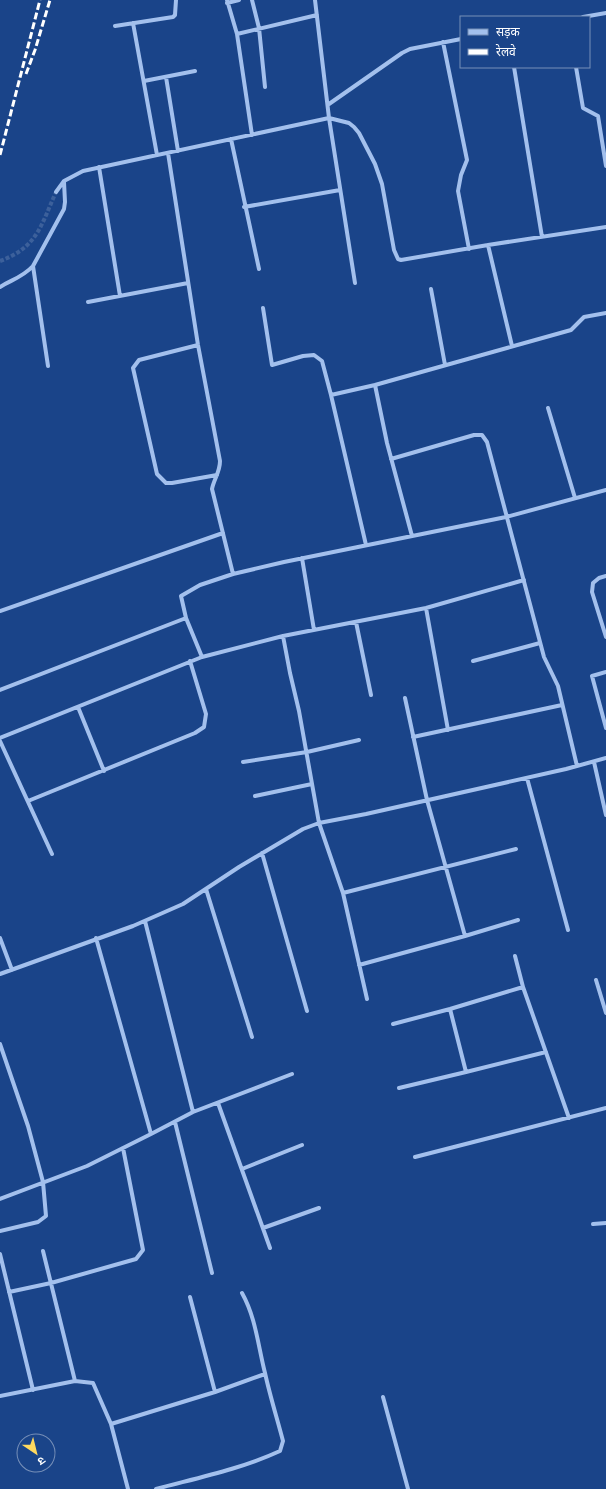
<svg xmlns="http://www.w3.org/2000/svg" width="606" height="1489" viewBox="0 0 606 1489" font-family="'Roboto Condensed','Noto Sans Devanagari',sans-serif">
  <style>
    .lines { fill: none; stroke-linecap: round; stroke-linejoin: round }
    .minor-tunnel { stroke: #3c609b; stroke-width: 4; stroke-dasharray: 4 2; stroke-linecap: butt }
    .minor { stroke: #a3c0ed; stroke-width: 4 }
    .rail { stroke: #fff; stroke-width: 3; stroke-dasharray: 7 3; stroke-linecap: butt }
  </style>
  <rect width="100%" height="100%" fill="#1a4489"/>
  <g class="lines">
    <path class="minor-tunnel" d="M0,261C38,247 41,225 56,192"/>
    <path class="minor" d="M227,0L237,34L252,135
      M252,0L259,28L265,87
      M315,0L329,118L355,283
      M227,3L239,0
      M583,17L606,13
      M133,23L157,155
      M115,26L173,17L175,15L176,0
      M237,34L317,15
      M443,42L467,160L461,175L458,191L469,249
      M514,67L542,237
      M576,67L583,108L598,116L606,166
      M166,77L178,151
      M144,81L195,71
      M329,104L402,53L410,49L461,39
      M231,139L259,269
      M168,153L198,345L220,461C220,472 214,479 212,489L233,574
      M99,167L120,296
      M56,192L64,181L83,171L329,118L349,123L354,127L359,133L375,164L382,184L394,250L398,259L401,260L488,245
      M244,207L340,190
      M33,266L48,366
      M0,287C11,280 23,277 33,266L64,209L65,202L64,182
      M431,289L445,365
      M88,302L188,283
      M263,308L272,365L303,356L314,355L322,361L331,395L366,545
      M198,345L139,360L133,368L157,474L166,483H172L217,475
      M512,346L488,245L606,227
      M331,395L375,385
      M548,408L575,498
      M391,459L474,435H482L487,442L544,657L558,686L577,766
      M412,536L387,443L375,385L571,330L584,317L606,313
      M302,558L314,630
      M606,576L599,578L593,583L592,592L606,637
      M426,608L448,730
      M0,611L223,533
      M356,622L371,695
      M283,636L290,673L299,711L319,823L343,893L367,999
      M202,657L186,618L181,596L200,585L233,574L284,562L506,517L606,490
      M473,661L540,643
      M606,672L592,676L606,728
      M0,690L186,618
      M405,698L427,800L465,936
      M78,707L104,771
      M413,737L562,705
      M0,738L202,657L283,636L426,608L524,580
      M0,741L52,854
      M243,762L307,752L359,740
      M594,762L606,815
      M527,778L568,930
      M255,796L312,784
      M28,801L195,733L204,727L206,714L190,661
      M262,853L307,1011
      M206,889L252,1037
      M343,893L516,849
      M145,921L193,1112L151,1134
      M0,938L12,970
      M515,956L523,987
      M359,965L465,936L518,920
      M0,974L133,926L183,904L239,867L303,829L319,823L366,814L566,769L606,758
      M596,980L606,1013
      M393,1024L450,1009L523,987L569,1118
      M0,1044L28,1126L43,1182L46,1216L38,1222L0,1231
      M466,1072L546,1052
      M399,1088L466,1072L450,1009
      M218,1103L270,1248
      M193,1112L292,1074
      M175,1122L212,1273
      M415,1157L606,1108
      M242,1169L302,1145
      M0,1199L87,1166L151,1134L96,938
      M593,1224L606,1223
      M263,1228L319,1208
      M43,1251L75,1381
      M0,1254L33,1390
      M9,1292L51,1283L136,1259L143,1250L123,1148
      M190,1297L215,1392
      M0,1396L75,1381L93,1383L111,1424L128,1489
      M383,1397L408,1489
      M111,1424L215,1392L265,1374
      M156,1489C197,1478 241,1469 280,1451L283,1441C277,1418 270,1396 265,1373C258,1346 256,1318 242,1293"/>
    <path class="rail" d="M26,74L35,50L50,0
      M0,155L40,0"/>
  </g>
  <rect x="460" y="16" width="130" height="52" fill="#1a4489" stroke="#768fb8"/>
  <rect x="468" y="29" width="20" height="6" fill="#a3c0ed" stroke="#768fb8"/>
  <text x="496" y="36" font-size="12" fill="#ffffff">सड़क</text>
  <rect x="468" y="49" width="20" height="6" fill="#ffffff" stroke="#768fb8"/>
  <text x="496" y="56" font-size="12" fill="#ffffff">रेलवे</text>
  <g transform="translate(36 1453) rotate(145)"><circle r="19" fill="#1a4489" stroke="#768fb8"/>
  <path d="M0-3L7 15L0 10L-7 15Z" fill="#ffd95f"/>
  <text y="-6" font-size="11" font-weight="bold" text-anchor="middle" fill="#ffffff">उ</text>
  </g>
</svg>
